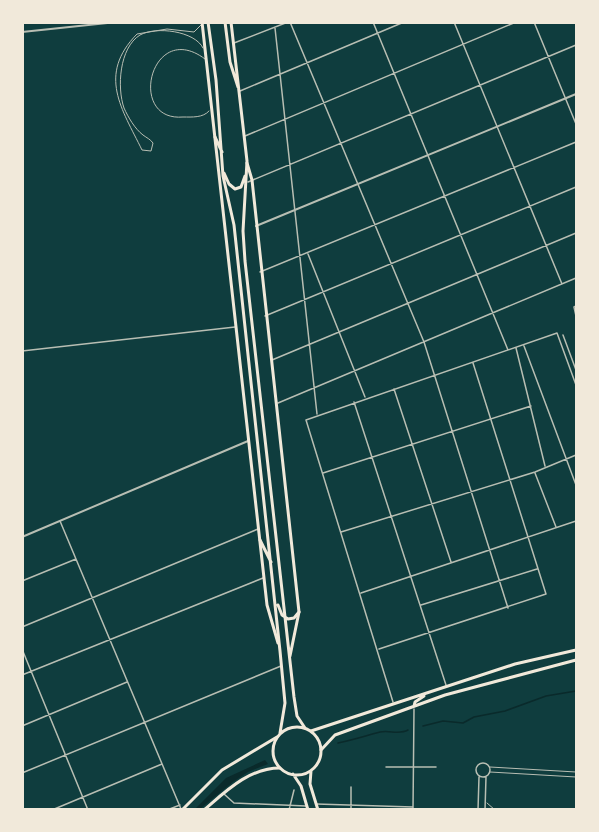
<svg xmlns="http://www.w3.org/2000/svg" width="599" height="832" viewBox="0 0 599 832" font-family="Merriweather,serif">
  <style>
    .water { fill: #0a2a2b }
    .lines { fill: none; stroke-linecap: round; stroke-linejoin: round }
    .stream { stroke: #0a2a2b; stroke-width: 1.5 }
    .service { stroke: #b8beb3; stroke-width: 1 }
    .minor { stroke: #b8beb3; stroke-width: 1.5 }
    .tertiary { stroke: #b8beb3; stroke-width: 2 }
    .secondary { stroke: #f1e9da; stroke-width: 3 }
    .primary { stroke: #f1e9da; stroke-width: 3 }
  </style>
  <rect width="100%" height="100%" fill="#0f3d3e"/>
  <path class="water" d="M265,760L268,764L248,772L233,782L200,809H195L226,778Z"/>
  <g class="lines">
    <path class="stream" d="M423,726L443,721L463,723L474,717L505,711L546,696L576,691
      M338,743C353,740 365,736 380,732C390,730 399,735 408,730"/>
    <path class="service" d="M201,25L194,32L167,29L137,34C97,75 122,109 142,150L151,151L153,143C150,139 147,138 143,135C135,129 128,117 124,108C117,88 119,48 140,35C156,26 195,31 203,48
      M205,59C151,18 126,122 183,117C192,117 203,118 209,111
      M490,767L576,772
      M490,772L576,777
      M487,803L495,810"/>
    <path class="minor" d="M290,22L424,342L508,608
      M373,22L508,350
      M454,22L562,284
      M534,22L576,124
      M275,28L317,414
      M234,43L288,22
      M240,91L404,22
      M245,136L516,22
      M248,182L576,45
      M308,254L365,397
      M260,272L576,142
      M576,306L574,307L576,316
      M265,316L576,187
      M563,335L576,370
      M524,346L576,485
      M516,348L545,466
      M22,351L235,327
      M272,360L576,233
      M394,389L451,562
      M354,402L446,685
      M278,403L576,278
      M323,473L531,406
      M535,473L556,527
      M60,521L181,809
      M341,532L535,472L576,455
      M22,581L76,559
      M361,593L576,521
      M421,605L537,569
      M22,627L258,529
      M22,649L88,810
      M379,649L546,594L473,363
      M22,675L263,578
      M393,702L306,420L557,333L576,385
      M22,726L127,682
      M476 770a7 7 0 1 1 14 0a7 7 0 1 1-14 0Z
      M386,767H436
      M22,773L281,666
      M224,794L234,803L306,806
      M316,804L413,807
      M52,810L162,764
      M167,810L180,805
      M289,810L294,790
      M351,810V787
      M413,810L414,709
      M478,810L479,777
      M485,810L486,777"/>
    <path class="tertiary" d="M22,32L117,22
      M256,226L576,94
      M22,537L248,441"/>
    <path class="secondary" d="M202,22L267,605L278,643
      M247,163L252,180L299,612L290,656
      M414,706L415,702L424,696
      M311,731L515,664L576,650
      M321,750L335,735L445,695L576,660
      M182,810L222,770L277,737
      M204,810C226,791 249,768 280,768"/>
    <path class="primary" d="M208,22L216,80L223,176L234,225L280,651L285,703L280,733
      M225,22L230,62L238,87
      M231,22L247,161L243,231L245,261L294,697L297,716L305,728
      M215,137L222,152
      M224,173L229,184L235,189L241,187L245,176
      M260,540L271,562
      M278,605L282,615L288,619L294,618L299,612
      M273 751a24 24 0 1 1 48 0a24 24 0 1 1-48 0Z
      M311,771L310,784L318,810
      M293,774L301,786L308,810"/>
  </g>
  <rect width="599" height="832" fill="none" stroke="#f1e9da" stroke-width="48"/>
</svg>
